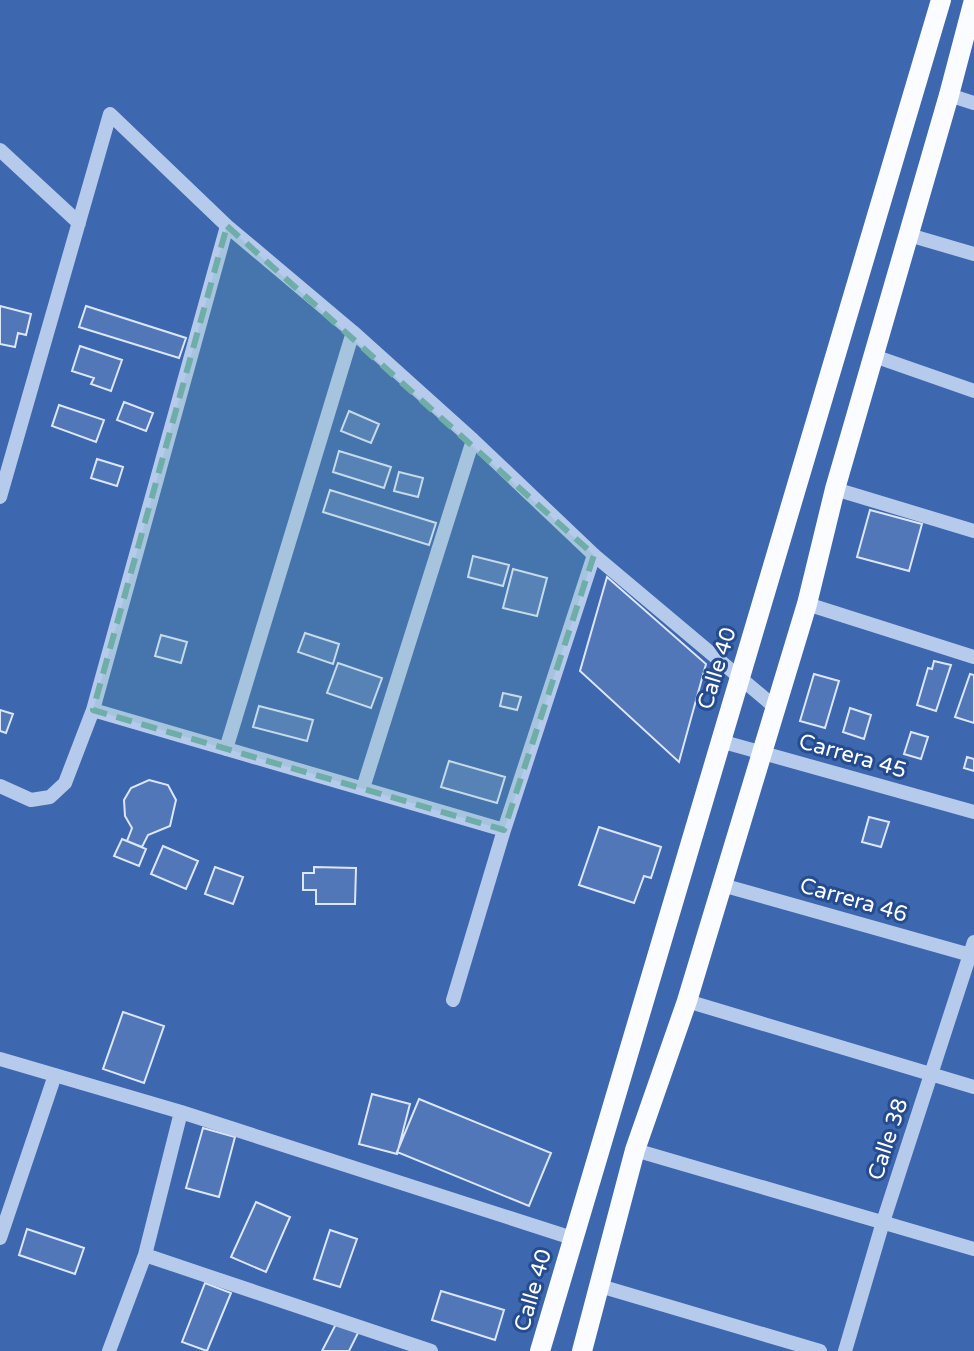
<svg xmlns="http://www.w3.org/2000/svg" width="974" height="1351" viewBox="0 0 974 1351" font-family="'Varela Round',sans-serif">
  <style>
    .green { fill: #3d67ae }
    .building { fill: #5277b8; stroke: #dbe6f9; stroke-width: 2 }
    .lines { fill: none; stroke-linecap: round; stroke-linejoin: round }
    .minor { stroke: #b6caeb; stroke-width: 14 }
    .major { stroke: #fafcff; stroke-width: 20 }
    .marked { fill: #6fada8; fill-opacity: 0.2; stroke: #6fada8; stroke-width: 6; stroke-dasharray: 16 10; stroke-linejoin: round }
    .labels { text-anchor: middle; stroke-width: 6; stroke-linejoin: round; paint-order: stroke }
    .street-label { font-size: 22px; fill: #fff; stroke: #254c8f }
  </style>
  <rect width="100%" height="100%" fill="#254c8f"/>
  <path class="green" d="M0,0H974V1351H0Z"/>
  <path class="building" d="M0,306L31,314L26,335L18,333L15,347L0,344Z
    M86,306L186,338L179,358L79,327Z
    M80,346L122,360L111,391L91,384L94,378L72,371Z
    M124,402L153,413L146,431L117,420Z
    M59,405L104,420L96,442L52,426Z
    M349,411L379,424L371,443L341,431Z
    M339,451L391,467L384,488L333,472Z
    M97,459L123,467L117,486L91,478Z
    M399,472L423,478L418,497L394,491Z
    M330,490L436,523L429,545L323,512Z
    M870,510L922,524L909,571L857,557Z
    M473,556L509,565L503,586L468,577Z
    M513,569L547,578L537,616L503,608Z
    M607,577L706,664L679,762L580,671Z
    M305,633L339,644L333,664L298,652Z
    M161,635L187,642L181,663L155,656Z
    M934,661L951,665L936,711L917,705L928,668L932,669Z
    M338,663L382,678L371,708L327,693Z
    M814,674L839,681L825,728L800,721Z
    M970,674L974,675V723L955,717Z
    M503,693L521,697L517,710L500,706Z
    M259,706L313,720L307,741L253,727Z
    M850,708L871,715L864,739L843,732Z
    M0,710L13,714L6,733L0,731Z
    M911,732L928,737L921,759L904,754Z
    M967,757L974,759V771L964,768Z
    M449,761L505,777L497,803L441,787Z
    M149,780L168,785L176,800L170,826L148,835L142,847L127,841L132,828L125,816L124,800L131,788Z
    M869,817L889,822L881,847L862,842Z
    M599,827L661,847L651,878L644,876L634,903L579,885Z
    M122,839L146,849L139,866L114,856Z
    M163,846L198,861L186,889L151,874Z
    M215,867L243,877L233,904L205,894Z
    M314,867L356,868L355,904H316V890H303V873H314Z
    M123,1012L164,1026L144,1083L103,1069Z
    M372,1094L410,1104L397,1154L359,1144Z
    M419,1099L551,1153L529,1206L397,1152Z
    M203,1128L235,1137L219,1197L186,1188Z
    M256,1202L290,1217L266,1272L231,1257Z
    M27,1229L84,1248L75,1274L19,1255Z
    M330,1230L357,1239L340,1287L314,1279Z
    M205,1283L231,1293L207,1351L182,1342Z
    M441,1291L504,1310L495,1340L432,1320Z
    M337,1322L358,1333L349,1351H322Z"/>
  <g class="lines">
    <path class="minor" d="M949,95L974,103
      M0,150L79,223
      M909,235L974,254
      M874,356L974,391
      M835,489L974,531
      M0,497L110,114L227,226L353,332L473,440L594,555L776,708
      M807,604L974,657
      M93,710L504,830
      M720,741L974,812
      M226,749L353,332
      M0,786L31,800L50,797L65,783L93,710L227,226
      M363,788L473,440
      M722,885L974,956
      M453,1000L504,830L594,555
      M687,1001L974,1087
      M0,1059L181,1112L572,1238
      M635,1150L974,1249
      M0,1238L55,1075
      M145,1255L431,1351
      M600,1286L820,1351
      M109,1351L145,1255L181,1112
      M845,1351L883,1222L974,942"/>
    <path class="major" d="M540,1351L941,0
      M582,1351L635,1150L687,1001L807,604L835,489L949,95L974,0"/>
  </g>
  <path class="marked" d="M227,226L594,555L504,830L93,710Z"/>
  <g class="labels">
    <g class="street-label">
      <text transform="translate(716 668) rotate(-73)" y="8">Calle 40</text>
      <text transform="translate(853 755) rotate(16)" y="8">Carrera 45</text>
      <text transform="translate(854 899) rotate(16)" y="8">Carrera 46</text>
      <text transform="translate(887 1139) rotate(-72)" y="8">Calle 38</text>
      <text transform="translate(532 1290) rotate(-74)" y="8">Calle 40</text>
    </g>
  </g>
</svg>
